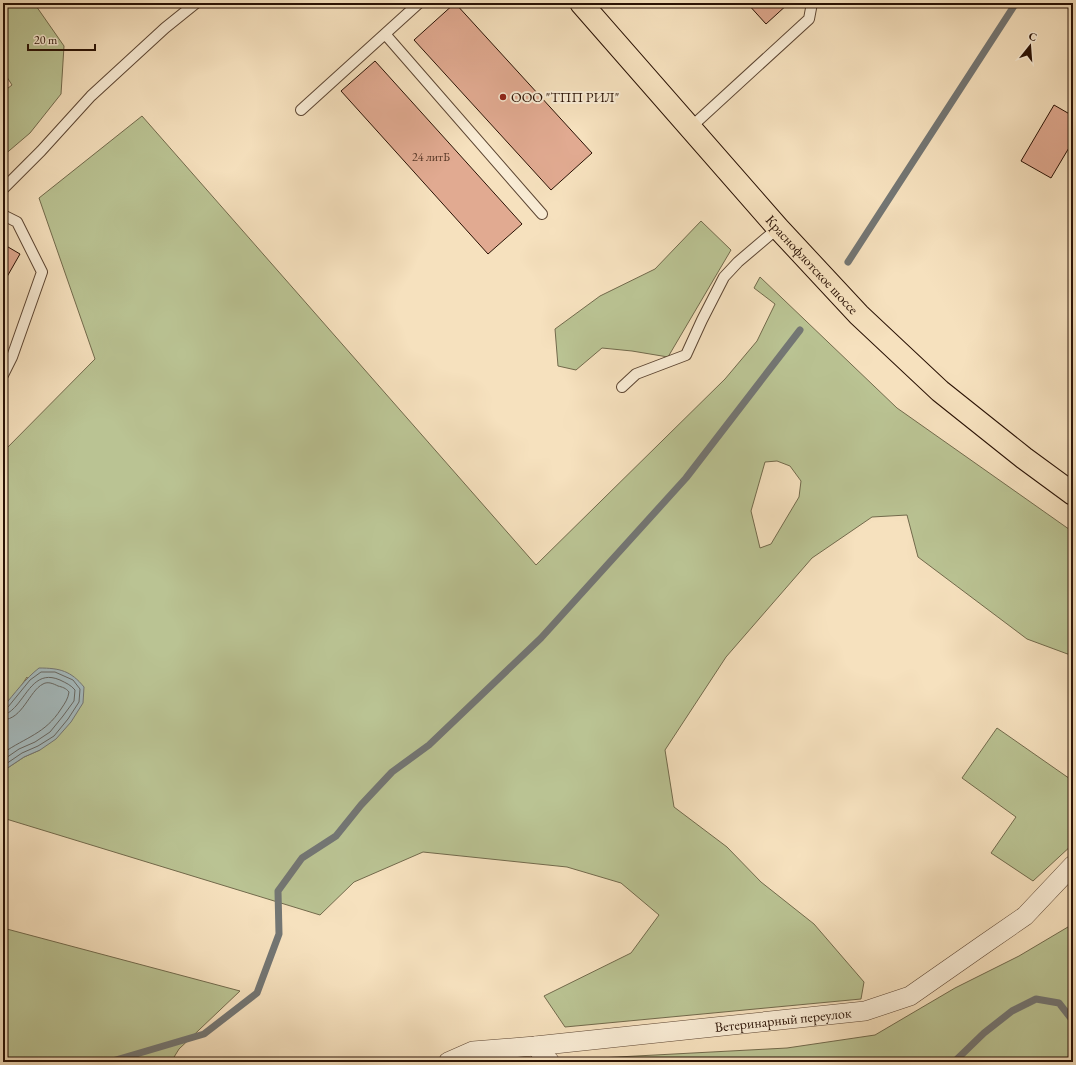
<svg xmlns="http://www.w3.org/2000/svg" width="1076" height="1065" viewBox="0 0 1076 1065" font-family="'EB Garamond',serif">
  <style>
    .green { fill: #bac393; stroke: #726a4c; fill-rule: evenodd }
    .water { fill: #a4babe; stroke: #737674 }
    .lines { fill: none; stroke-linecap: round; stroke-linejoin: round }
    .shore { stroke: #666661; stroke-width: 1 }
    .stream { stroke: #737674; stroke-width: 7 }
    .building { fill: #e1aa91; stroke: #291104 }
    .lane-casing { stroke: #5c4532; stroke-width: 12 }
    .street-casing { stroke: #5c4532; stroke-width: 20 }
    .primary-casing { stroke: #291104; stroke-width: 24 }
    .lane { stroke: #f9ecd5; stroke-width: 10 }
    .street { stroke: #f9ecd5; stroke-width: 19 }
    .primary { stroke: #f6e1be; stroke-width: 22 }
    .poi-dot { fill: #8f2418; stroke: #f9ecd5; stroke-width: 1.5 }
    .labels { text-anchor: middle; stroke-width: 4; stroke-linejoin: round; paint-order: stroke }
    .number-label { font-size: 12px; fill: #573727 }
    .poi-label { font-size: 14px; fill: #291104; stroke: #f9ecd5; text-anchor: start }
    .street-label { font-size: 14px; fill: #291104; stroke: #f9ecd5 }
  </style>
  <rect width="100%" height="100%" fill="#f6e1be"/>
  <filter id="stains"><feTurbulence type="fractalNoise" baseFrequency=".005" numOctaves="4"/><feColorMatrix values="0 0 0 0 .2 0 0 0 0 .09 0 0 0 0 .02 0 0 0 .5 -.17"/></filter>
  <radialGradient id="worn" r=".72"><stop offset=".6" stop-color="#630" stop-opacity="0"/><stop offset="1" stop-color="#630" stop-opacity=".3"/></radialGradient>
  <path class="green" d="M3,3H34L64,46L61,94L30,133L3,156V92L12,85L3,71Z
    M142,116L536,565L725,379L757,341L775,304L754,288L760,277L897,408L1073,532V656L1027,639L918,557L907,515L872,517L812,558L726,657L665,750L674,807L727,847L761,882L814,924L864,982L861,999L565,1027L544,996L631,953L659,915L621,883L567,867L423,852L354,882L320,915L3,818V771L24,757L40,750L27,677L19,689L3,707V452L95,359L39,198ZM777,461L790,466L801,481L799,497L771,544L760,548L751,511L765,462Z
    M701,221L731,250L668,357L632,351L602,348L576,370L558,366L555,329L600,296L655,269Z
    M997,728L1073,781V844L1033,881L991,853L1016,817L962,778Z
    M1073,924V1062H581L580,1059L787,1048L875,1035L955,988L1019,956Z
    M3,928L240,991L179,1049L171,1062H3Z"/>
  <path class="water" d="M39,668C60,668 71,671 84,687L83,703L71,722L56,739L40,750L24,757L3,771V707C15,693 25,679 39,668Z"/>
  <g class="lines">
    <path class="shore" d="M3,709L8,707L30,680L41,672H55L73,680L80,689L79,702L68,719L54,736L38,746L22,753L3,766
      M3,714C9,714 12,710 16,706C29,691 37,670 60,680C66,683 71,685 75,690L74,701L63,716L50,732L35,742L19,749L3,760
      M3,720C23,719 29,691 43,684C48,681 54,684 58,686C62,687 66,688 69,692C68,699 65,703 61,709C45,734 26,737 3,753"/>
    <path class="stream" d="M848,262L1016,3
      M109,1062L204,1034L257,993L279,934L278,891L302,858L336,836L361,805L392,772L429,745L541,638L686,478L800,330
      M954,1062L984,1033L1012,1011L1036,999L1059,1003L1073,1021"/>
  </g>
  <path class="building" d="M455,3L592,153L551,190L414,40Z
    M747,3H789L766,24Z
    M375,61L522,224L488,254L341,91Z
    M1054,105L1073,116V141L1051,178L1021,161Z
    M3,244L20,254L4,282L3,281Z"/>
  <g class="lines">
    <g class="lane-casing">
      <path id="lane" d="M385,34L542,214
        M301,110L419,3
        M690,128L809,19L812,3
        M3,189L41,151L91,96L165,28L196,3
        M3,215L17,222L42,272L12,357L3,375
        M622,387L636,374L686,355L702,320L724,277L738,262L778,228"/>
    </g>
    <g class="street-casing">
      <g id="street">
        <path d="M535,1046L550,1062"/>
        <path id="s1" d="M448,1062L473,1051L535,1046L865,1011L910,996L983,945L1025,916L1073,865"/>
      </g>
    </g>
    <g class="primary-casing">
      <g id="primary">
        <path id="s2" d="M581,3L778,228L859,315L940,391L1024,458L1073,494"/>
      </g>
    </g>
    <use href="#lane" class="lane"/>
    <use href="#street" class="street"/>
    <use href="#primary" class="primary"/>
  </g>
  <circle class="poi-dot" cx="503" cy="97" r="4"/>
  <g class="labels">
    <g class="number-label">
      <text x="431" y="161">24 литБ</text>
    </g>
    <g class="poi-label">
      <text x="511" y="102">ООО "ТПП РИЛ"</text>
    </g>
    <g class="street-label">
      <text dy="5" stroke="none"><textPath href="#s2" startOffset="349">Краснофлотское шоссе</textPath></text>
      <text dy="5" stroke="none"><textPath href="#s1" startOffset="339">Ветеринарный переулок</textPath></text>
    </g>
  </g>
  <rect width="1076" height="1065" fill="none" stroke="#f6e1be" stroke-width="16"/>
  <rect x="4" y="4" width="1068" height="1057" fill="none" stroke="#291104" stroke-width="2"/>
  <rect x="8" y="8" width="1060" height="1049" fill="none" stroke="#291104"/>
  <g transform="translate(1030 46) rotate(17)" stroke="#f9ecd5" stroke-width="3" paint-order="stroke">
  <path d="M0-3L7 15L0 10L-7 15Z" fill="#291104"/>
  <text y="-6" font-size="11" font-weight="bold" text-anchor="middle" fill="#291104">С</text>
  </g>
  <path d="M28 44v6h67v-6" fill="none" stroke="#291104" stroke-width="2"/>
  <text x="34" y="44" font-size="12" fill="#291104" stroke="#f9ecd5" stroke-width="3" paint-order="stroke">20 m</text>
  <rect width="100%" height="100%" filter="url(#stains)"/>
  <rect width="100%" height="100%" fill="url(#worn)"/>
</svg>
